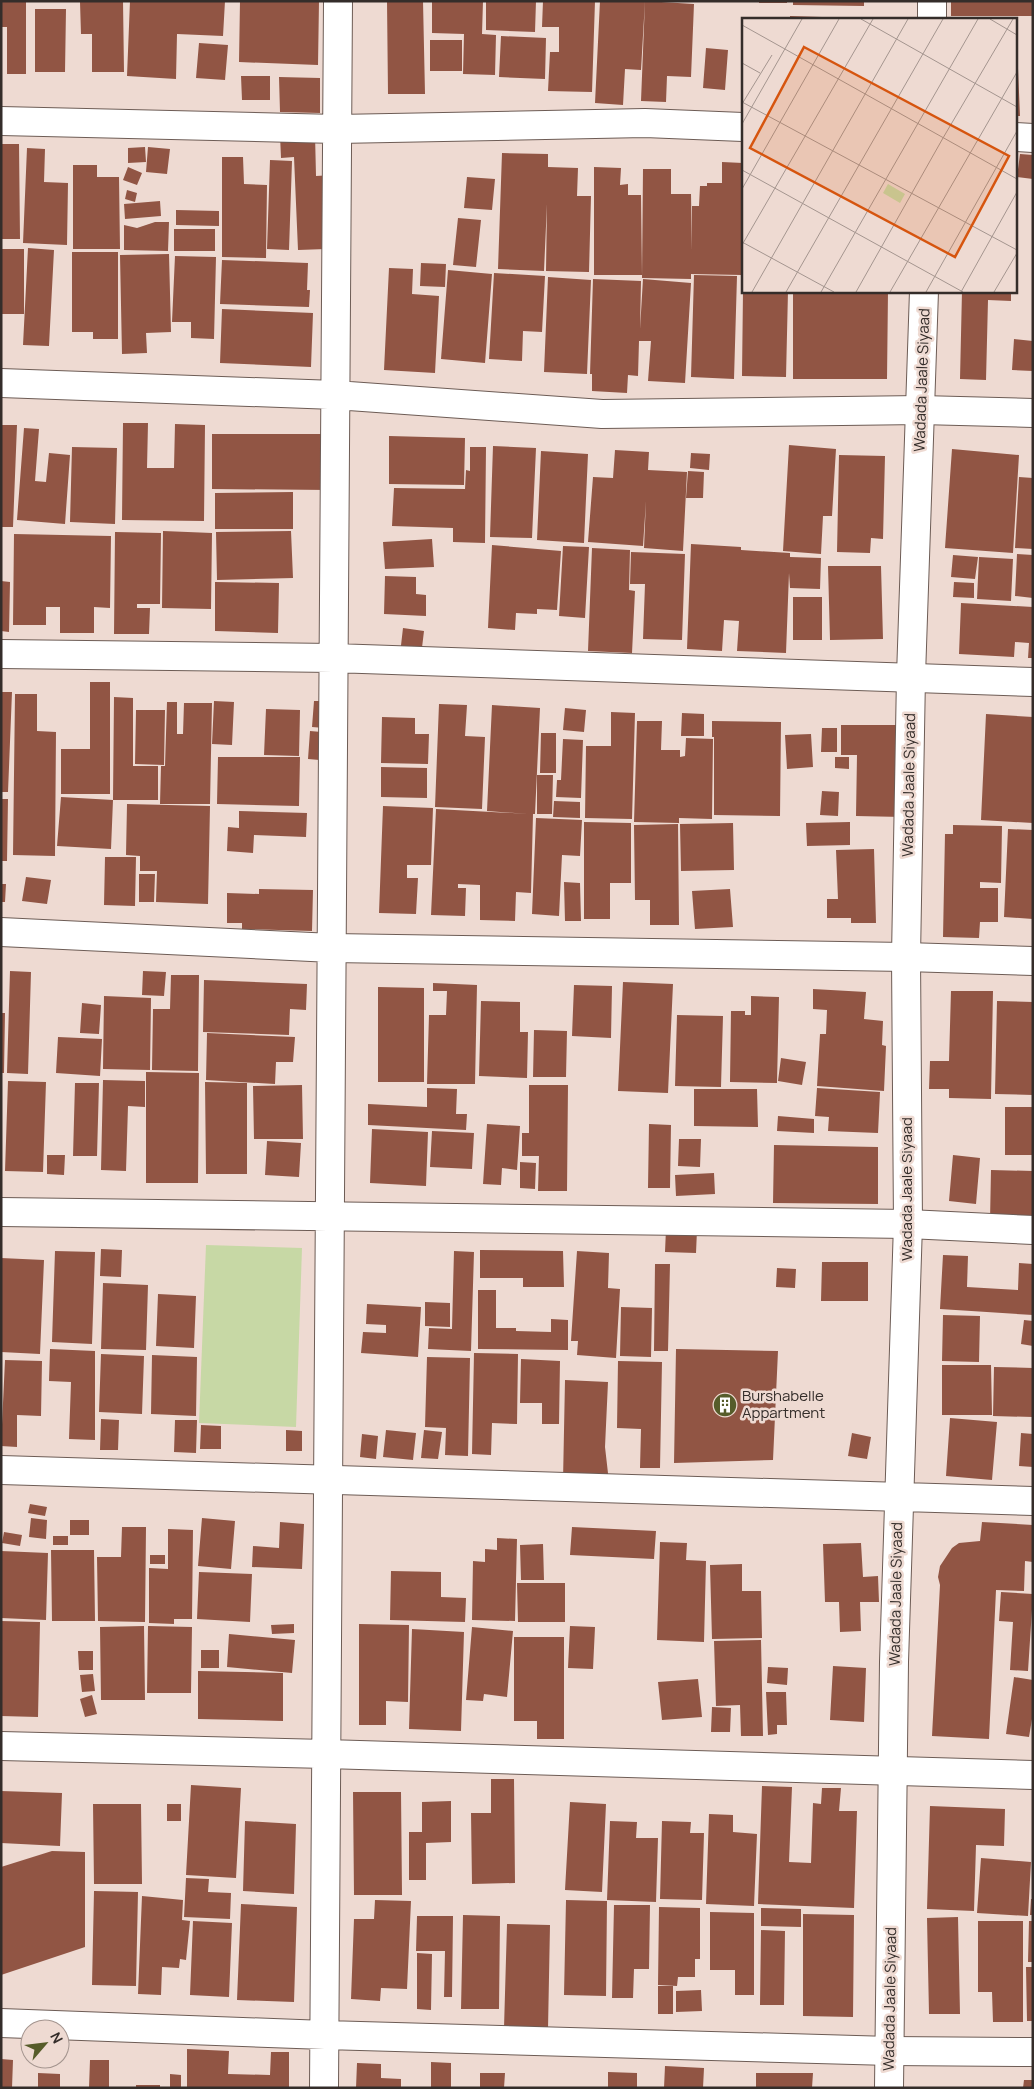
<svg xmlns="http://www.w3.org/2000/svg" width="1034" height="2089" viewBox="0 0 1034 2089" font-family="Manrope,sans-serif">
  <style>
    .green { fill: #c7d8a5 }
    .building { fill: #915544 }
    .lines { fill: none; stroke-linecap: round; stroke-linejoin: round }
    .street-casing { stroke: #6d5c55; stroke-width: 30 }
    .secondary-casing { stroke: #6d5c55; stroke-width: 30 }
    .street { stroke: #fff; stroke-width: 28 }
    .secondary { stroke: #fff; stroke-width: 28 }
    .labels { text-anchor: middle; stroke-width: 5; stroke-linejoin: round; paint-order: stroke }
    .street-label { font-size: 15px; fill: #342d2a; stroke: #eedad2 }
    .poi-label { font-size: 15px; fill: #342d2a; stroke: #eedad2; text-anchor: start }
    .inset-road { fill: none; stroke: #a4958f; stroke-width: 1 }
    .view { fill: #d6550f; fill-opacity: 0.15; stroke: #d6550f; stroke-width: 2.5 }
    .inset-edge { fill: none; stroke: #342d2a; stroke-width: 2.5 }
  </style>
  <rect width="100%" height="100%" fill="#eedad2"/>
  <path class="green" d="M206,1245L302,1248L296,1427L199,1423Z"/>
  <path class="building" d="M1,1H26V74H7V27H1Z
    M123,1L124,72H92V34H81L80,2Z
    M130,1H225L223,36L177,34L176,79L127,76Z
    M240,1H319L318,65L239,62Z
    M387,1H423L425,94H388Z
    M432,1H483L482,34L496,35L495,75L463,74L464,34L432,33Z
    M486,1H536L535,32L486,30Z
    M543,1H595L592,92L548,91L550,52H559V27H542Z
    M600,1H645L641,70L625,69L623,105L595,103Z
    M645,1L694,4L691,77L667,76L666,102L641,101Z
    M759,1H787V3H759Z
    M793,1H864V6L793,5Z
    M951,1H1033V16H951Z
    M35,9H66L65,72H35Z
    M790,16L822,17V19H790Z
    M501,36L546,38L545,79L499,77Z
    M430,40H462V71H430Z
    M199,43L228,45L225,80L196,78Z
    M1015,45H1017L1020,116H1015Z
    M706,48L728,50L725,90L703,88Z
    M241,76H270V100H242Z
    M279,77L320,78V113L280,112Z
    M315,134L316,176L333,175L326,249L298,250L294,157L281,158L280,135Z
    M1,144H19L20,239H1Z
    M145,147L146,162L128,163V148Z
    M148,147L170,149L167,174L146,172Z
    M27,148L45,149L44,182L68,183L67,245L23,243Z
    M502,153L548,154V167L578,168L577,196H591L589,272L546,271L547,204L544,271L498,269Z
    M1020,154L1033,155V179L1017,177Z
    M222,157H243L244,184L267,185L266,258L222,257Z
    M270,160L292,161L289,250L267,249Z
    M722,162L743,163L742,275L691,274V279L642,278L643,169H671V194H691L692,251V206H699L700,186H707V183H722Z
    M73,165H97V177H119L120,249H73Z
    M128,167L142,173L137,185L123,180Z
    M594,167L621,168L620,185L628,184V195H641L642,275H594Z
    M467,177L495,179L492,210L464,208Z
    M127,190L137,193L135,202L125,199Z
    M160,201L161,216L125,219L124,204Z
    M176,210L219,211V226L176,225Z
    M458,218L481,220L476,267L453,265Z
    M155,222H169L168,251L124,250V225L137,228Z
    M174,229H215V251H174Z
    M28,248L54,250L49,346L23,345Z
    M1,249H24V314H1Z
    M72,252H118V339H93V332H72Z
    M169,254L171,332L146,333L147,353L122,354L120,255Z
    M175,256L216,257L214,339L191,338V322H172Z
    M222,260L308,263L307,290H310L309,307L220,304Z
    M421,263L446,264L445,287L420,286Z
    M389,268L413,269L412,294L439,296L435,373L384,370Z
    M448,270L492,274L485,363L441,359Z
    M494,273L545,276L542,332L523,331L522,361L489,359Z
    M694,275L737,276L734,379L691,377Z
    M548,277L591,280L587,374L544,372Z
    M593,279L641,281L640,329L643,279L691,283L685,383L648,381L651,341H639L638,376L628,375L627,393L592,391V374H590Z
    M743,291H788L786,377L742,376Z
    M793,291H888L887,379H793Z
    M962,291H1011V301L988,300L986,380L960,379Z
    M222,309L313,313L311,367L220,363Z
    M1014,339L1033,341V371L1012,370Z
    M123,423H148L147,468H174L175,424L205,425L204,521L122,520Z
    M1,425H17L13,527H1Z
    M24,428L39,429L35,481L46,482L49,453L70,455L65,524L17,520Z
    M212,434H329V490L212,489Z
    M389,436L465,438L464,485L389,484Z
    M789,445L836,449L832,516H823L821,554L783,551Z
    M493,446L536,448L532,538L490,537Z
    M72,447L117,448L115,524L70,522Z
    M470,447H486L485,543L453,542V528L392,526L394,488L465,489L466,470L470,471Z
    M952,449L1019,455L1013,553L945,548Z
    M615,450L649,452L648,470L687,472L683,551L644,548L646,501L643,546L588,542L593,477L613,478Z
    M541,451L588,454L584,543L537,540Z
    M691,453L710,454L709,470L690,468Z
    M839,455L885,456L883,539L871,538L870,553L837,552Z
    M688,471L704,472L703,498H686Z
    M1019,477L1033,478V549L1015,548Z
    M293,492V529H215V493Z
    M163,531L212,533L211,609L162,608Z
    M291,531L293,578L217,580L216,532Z
    M115,532L161,533L160,604H137V608H150L149,634H114Z
    M14,534L111,536L110,608L94,607V633H60V607H46V625H13Z
    M432,539L434,567L385,569L383,542Z
    M691,544L741,547V550L790,553V557L821,558L820,589L790,588L789,573L786,653L737,651L739,621L724,620L722,651L687,649Z
    M492,545L561,551L557,610L537,609V614L516,613L515,630L488,628Z
    M563,546L589,547L585,618L559,616Z
    M592,548L630,550L629,590L635,591L632,653L588,651Z
    M631,552L685,554L682,640L643,639L645,584H630Z
    M1017,554L1033,555V598L1015,596Z
    M953,555L978,557L975,579L951,577Z
    M979,557L1013,559L1011,601L977,599Z
    M828,566H881L883,639L830,640Z
    M385,576L416,577V594L426,595V616L384,614Z
    M1,581L10,582L9,632L1,631Z
    M215,582L279,583L278,633L215,631Z
    M954,582L974,583V598L953,597Z
    M793,597H822V640H793Z
    M961,603L1033,607V658H1028L1029,643L1015,642L1014,657L959,654Z
    M403,628L424,631L421,656L400,654Z
    M90,682H110V794H61V749H90Z
    M1,692H12L8,792H1Z
    M15,694H37V731L56,732L55,856L13,855Z
    M114,697L133,698V766H158V800H113Z
    M214,701L234,702L232,745L212,744Z
    M314,701H339L337,729L312,727Z
    M167,702H177V734H183L184,703H212L210,804H160L161,766H165Z
    M439,704L467,705L465,736L485,737L482,809L435,807Z
    M492,705L540,708L535,814H533L531,893L516,892L515,921L480,920V869V885L458,884V888H466L465,916L431,915L436,809L529,814L487,811Z
    M565,708L586,710L584,732L563,730Z
    M266,709L300,710L299,756L264,755Z
    M136,710H165L164,765L135,764Z
    M611,712L635,713L632,819L585,818L586,746H611Z
    M682,713L704,714V736H681Z
    M986,714L1033,717V823L981,820Z
    M382,717L415,718V734H429L428,764L381,763Z
    M637,721H662L661,750H680V757L685,756L686,738L713,739L712,819L679,818V823L634,822Z
    M712,721L781,722L780,816L714,815V737H712Z
    M841,725H904L903,817L856,816L857,755H841Z
    M822,728H837V752H821Z
    M310,731L333,733L331,761L308,759Z
    M541,733H556V773H540Z
    M811,734L813,767L787,769L785,735Z
    M563,739L583,740L581,798L556,797L557,780H561Z
    M218,757H300L299,806L217,804Z
    M835,757H849V769L835,768Z
    M381,767L427,768V798L381,797Z
    M537,775H553L552,814H537Z
    M822,791L839,792L838,816L820,815Z
    M61,797L113,800L111,849L57,846Z
    M1,799H8L7,861H1Z
    M554,801L580,802V818L553,817Z
    M127,804L210,806L208,904L156,902L157,871H140V856L126,855Z
    M383,806L433,808L431,865H407V878H418L416,914L379,913Z
    M239,811L307,813L306,837L254,835L253,853L227,851L228,827L239,828Z
    M536,818L582,820L580,856L562,855L559,916L532,914Z
    M584,822L631,823V883H610V919H584Z
    M850,822V845L807,846L806,823Z
    M733,823L734,870L681,871L680,824Z
    M678,824L679,925H650V900H635L634,825Z
    M953,825L1002,826L1001,883L980,882V888H998V922H980L979,938L943,937L945,834H953Z
    M1008,829L1033,830V919L1004,917Z
    M874,849L876,923H851V918H827V899H838L836,850Z
    M105,857H136L135,906L104,905Z
    M139,874H155L154,902H139Z
    M26,877L51,880L47,904L22,901Z
    M564,882L580,883L581,921H565Z
    M1,884H6L5,902H1Z
    M259,889L313,890L312,931L242,929V923H227V893L259,894Z
    M730,889L733,927L695,929L692,891Z
    M10,971L31,972L28,1074L7,1073Z
    M143,971L166,972L164,996L142,995Z
    M171,975H199L198,1071L152,1070L153,1009H170Z
    M204,980L307,984L306,1010L290,1009L289,1035L203,1032Z
    M623,982L673,984L668,1093L618,1091Z
    M433,983L477,985L475,1084H427L429,1015H446L447,991H433Z
    M574,985L612,986L611,1038L572,1036Z
    M378,987L424,988V1082H378Z
    M813,989L866,992L864,1019L883,1021L882,1045L886,1046L884,1091L817,1086L820,1034H826L827,1010L813,1009Z
    M951,991H993L991,1099L949,1098V1089H929L930,1061H949Z
    M104,996L151,998L150,1070L103,1069Z
    M751,996L779,997L777,1083L730,1082L731,1011H745V1015H751Z
    M481,1001L520,1002V1032H528L527,1078L479,1076Z
    M997,1001L1033,1002V1095L995,1094Z
    M82,1003L101,1005L99,1034L80,1033Z
    M1,1013H5L4,1073H1Z
    M677,1015L723,1016L721,1087L675,1086Z
    M534,1030L567,1031L566,1077H533Z
    M207,1033L295,1037L293,1062H276L275,1084L206,1080Z
    M58,1037L102,1039L100,1076L56,1073Z
    M781,1058L806,1062L802,1085L778,1081Z
    M146,1072L199,1073L198,1183H146Z
    M103,1080L145,1081V1107L128,1106L126,1171L101,1170Z
    M8,1081L46,1082L43,1172L5,1171Z
    M205,1082L247,1083V1174H206Z
    M75,1083H99L97,1156H73Z
    M302,1085L303,1139H254L253,1086Z
    M529,1085H568L567,1191H538L539,1156H522V1133H529Z
    M427,1088L457,1089L456,1114H467L466,1130L368,1125V1104L427,1107Z
    M817,1088L880,1092L878,1133L828,1131L829,1117L815,1116Z
    M694,1089H757L758,1127L694,1126Z
    M1005,1107H1033V1155H1005Z
    M778,1116L814,1119V1133L777,1131Z
    M487,1124L520,1126L517,1170L502,1168L501,1185L483,1184Z
    M649,1124L671,1125L670,1188H648Z
    M372,1129L428,1132L426,1186L370,1183Z
    M432,1131L474,1133L472,1169L430,1167Z
    M679,1139H701L700,1167L678,1166Z
    M267,1141L301,1143L299,1177L265,1175Z
    M774,1145L878,1147V1204L773,1203Z
    M47,1155H65L64,1175L47,1174Z
    M953,1155L980,1158L976,1204L949,1201Z
    M520,1162L536,1163L535,1189L520,1188Z
    M991,1170L1033,1171V1222L990,1221Z
    M714,1173L715,1194L676,1196L675,1175Z
    M666,1229L697,1230L696,1253L665,1252Z
    M101,1249L122,1250L121,1277L100,1276Z
    M480,1250L563,1251L564,1287H523V1278H480Z
    M55,1251L95,1252L92,1344L52,1342Z
    M454,1251L474,1252L471,1351L428,1349L429,1328L452,1329Z
    M577,1251L609,1253L608,1288L620,1289L616,1358L577,1355L578,1341H571Z
    M943,1255L968,1256L967,1287L1018,1290L1019,1263L1033,1264V1315L940,1309Z
    M1,1258L44,1260L40,1354L1,1352Z
    M822,1262H868V1301H821Z
    M655,1264H670L668,1351H654Z
    M777,1268L796,1269L795,1288L776,1287Z
    M103,1283L148,1285L146,1350L101,1349Z
    M478,1290H496V1328H516V1331L551,1332V1319L568,1320V1350L478,1349Z
    M158,1294L196,1296L194,1348L156,1346Z
    M425,1302L450,1303V1327L425,1326Z
    M367,1304L421,1307L418,1357L361,1353L363,1332L386,1333V1325L366,1324Z
    M621,1307L652,1308L651,1357L620,1356Z
    M943,1315L980,1316L979,1362L942,1361Z
    M1024,1320L1033,1321V1346L1021,1344Z
    M50,1349L95,1351V1440L69,1439L71,1382L49,1381Z
    M676,1349L778,1351L773,1460L674,1463Z
    M474,1353L518,1354L517,1424L492,1423L491,1455L472,1454Z
    M101,1354L144,1356L142,1414L99,1412Z
    M152,1355L197,1357L196,1416L151,1414Z
    M427,1357L470,1358L468,1456L445,1455L446,1428L425,1427Z
    M521,1359L560,1361L559,1424H542V1403H520Z
    M5,1360L42,1361L41,1416L17,1415V1447L1,1446Z
    M618,1361L662,1362L660,1468H640L641,1429L617,1428Z
    M942,1365H991L992,1415H942Z
    M994,1367L1033,1368V1417L993,1416Z
    M565,1380L608,1382L605,1447L609,1482L563,1481Z
    M950,1418L997,1422L992,1480L946,1476Z
    M101,1419L119,1420L118,1450H100Z
    M175,1420H197L196,1453L174,1452Z
    M201,1425L221,1426V1449H200Z
    M286,1430L302,1431V1451H286Z
    M386,1430L416,1433L413,1460L383,1457Z
    M424,1430L442,1432L438,1459L421,1458Z
    M852,1433L871,1437L867,1459L848,1456Z
    M1021,1433L1033,1434V1467L1019,1466Z
    M362,1434L378,1436L376,1459L360,1457Z
    M30,1504L47,1507L45,1516L28,1513Z
    M31,1518L47,1520L46,1539L29,1537Z
    M202,1518L235,1521L231,1569L198,1566Z
    M70,1520H89V1535H70Z
    M280,1522L304,1524L302,1569L252,1567L253,1546L279,1548Z
    M982,1522L1033,1525V1562L1025,1561L1024,1591L996,1590L989,1739L932,1736L940,1585L938,1577L940,1566L952,1548L959,1543L980,1541Z
    M122,1527H146L145,1622L98,1621L97,1557H121Z
    M572,1527L656,1531L654,1559L570,1555Z
    M168,1529L193,1530L192,1619H174V1624L149,1623V1568L168,1569Z
    M4,1532L22,1535L20,1546L2,1543Z
    M53,1536H68V1545H53Z
    M497,1538L517,1539L515,1621L472,1620L473,1561L485,1562V1549L497,1550Z
    M660,1542L687,1543L686,1560L706,1561L704,1642L657,1640Z
    M861,1543L863,1577L878,1576L879,1602H860L861,1631L840,1632L839,1602H825L823,1544Z
    M543,1544L544,1580H521L520,1545Z
    M51,1550H94L95,1621H52Z
    M1,1551L48,1553L46,1620L1,1618Z
    M150,1555H165V1564H150Z
    M742,1564V1591H761L762,1638L712,1639L710,1565Z
    M391,1571L441,1572V1597L466,1598L465,1622L390,1620Z
    M199,1572L252,1574L250,1622L197,1619Z
    M517,1583H565V1622H518Z
    M1001,1592L1033,1594L1028,1671L1010,1670L1013,1622L999,1621Z
    M1,1621L40,1622L38,1717L1,1716Z
    M294,1624V1633L272,1634L271,1625Z
    M359,1624L409,1625L408,1702L386,1701V1725H359Z
    M144,1626L145,1700H101L100,1627Z
    M148,1626L192,1627L191,1693H147Z
    M570,1626L595,1627L593,1669L568,1668Z
    M472,1627L513,1631L507,1697L484,1694L483,1701L466,1700Z
    M412,1629L464,1632L461,1731L409,1729Z
    M229,1634L295,1640L292,1673L227,1667Z
    M514,1637H564V1739H537V1721H514Z
    M761,1640L763,1736H741L740,1705L716,1706L714,1641Z
    M201,1650H219V1668H201Z
    M78,1651H93V1670H79Z
    M833,1666L866,1668L864,1722L830,1720Z
    M768,1667L788,1668L787,1685L767,1683Z
    M198,1671L283,1673V1721L198,1719Z
    M93,1674L95,1691L82,1692L80,1675Z
    M1014,1677L1033,1680V1713L1029,1737L1006,1734Z
    M698,1679L702,1717L662,1720L658,1682Z
    M766,1692H786L787,1725H777V1734L768,1735Z
    M92,1695L97,1714L85,1717L80,1699Z
    M712,1707L731,1708L730,1732H711Z
    M491,1779H514L515,1883L472,1884L471,1813H491Z
    M191,1785L241,1788L236,1878L186,1875Z
    M762,1786L792,1787L789,1862L811,1863L813,1803L821,1804L822,1788H841L839,1811H857L854,1908L758,1904Z
    M1,1791L62,1793L60,1846L1,1843Z
    M353,1792H401L402,1895H354Z
    M451,1801V1842L426,1843V1880H409V1832H422V1802Z
    M570,1802L606,1804L602,1892L565,1890Z
    M93,1804H141L142,1884H94Z
    M167,1804H181V1821H167Z
    M930,1806L1005,1809L1004,1846L976,1845L974,1911L927,1909Z
    M709,1814L733,1815V1832L757,1834L754,1906L706,1904Z
    M245,1821L296,1824L294,1894L243,1891Z
    M610,1821L637,1822L636,1838H658L656,1902L607,1900Z
    M662,1821L691,1822L690,1833H704L702,1900L660,1899Z
    M52,1851L85,1852V1947L1,1975V1867Z
    M981,1858L1031,1862L1028,1916L977,1913Z
    M186,1878L209,1879L208,1892L231,1893L230,1919L184,1917Z
    M94,1891L138,1892L136,1986L92,1985Z
    M142,1896L183,1900L182,1920L190,1921L186,1960L180,1959L179,1968L162,1967L161,1995L138,1994Z
    M1031,1899H1033V1915H1030Z
    M375,1900L411,1901L407,1989L381,1988L380,2001L351,1999L354,1919H374Z
    M566,1900L607,1901L606,1996L564,1995Z
    M241,1904L297,1907L294,2002L237,2000Z
    M614,1905H650L649,1969H634L633,1998H612Z
    M659,1907L700,1908V1959H695V1977H678L677,1986L658,1985Z
    M761,1908L801,1909V1927L761,1926Z
    M710,1912L754,1913V1995H735V1970H710Z
    M803,1914L854,1915L853,2017L803,2016Z
    M463,1915L500,1916L499,2009H461Z
    M417,1916H453L452,1997H444L445,1951H416Z
    M958,1917L960,2014H929L927,1918Z
    M193,1921L232,1923L229,1997L190,1995Z
    M978,1921H1023V2022H993L992,1992H978Z
    M1029,1921H1033V1962H1028Z
    M507,1924L550,1925L548,2029L504,2028Z
    M761,1930L785,1931L784,2005H760Z
    M417,1953L432,1954L431,2010L417,2009Z
    M1026,1967H1033V2021H1027Z
    M658,1986H673V2014H658Z
    M701,1990L702,2011L676,2012V1991Z
    M187,2049L229,2051L228,2074L270,2075L271,2052H289V2088H187Z
    M1,2059L13,2060L12,2088H1Z
    M90,2060H109V2088H89Z
    M431,2062L451,2063V2088H431Z
    M357,2063L381,2064V2078L401,2079V2088H356Z
    M665,2066L704,2068L703,2088H664Z
    M608,2072L637,2073V2088H608Z
    M38,2073L60,2074V2088H38Z
    M480,2073H505L504,2088H480Z
    M756,2073H813L812,2088H756Z
    M170,2074L181,2075V2088H170Z
    M1024,2080H1033V2088H1023Z
    M136,2085H160V2088H136Z"/>
  <g class="lines">
    <g class="street-casing">
      <path id="street" d="M1,121L337,129L645,123L743,127
        M1015,137L1033,138
        M1,383L335,395L602,414L921,410L1033,413
        M1,654L333,658L1033,682
        M1,932L332,948L906,957L1033,961
        M1,1212L908,1224L1033,1230
        M1,1746L326,1754L1033,1775
        M1,2023L325,2035L890,2051L1033,2052
        M324,2088L338,1"/>
    </g>
    <g class="secondary-casing">
      <path id="secondary" d="M932,19V1
        M1,1470L1033,1501
        M889,2088L894,1662L908,1224L906,957L911,676L924,291"/>
    </g>
    <use href="#street" class="street"/>
    <use href="#secondary" class="secondary"/>
  </g>
  <defs>
    <g id="building-disc" transform="scale(1.25)"><circle r="9.5" fill="#565c2a" stroke="#eedad2"/><path d="M-4-6H4V6H1V3H-1V6H-4ZM-2.5-4.3h1.7v1.8h-1.7ZM.8-4.3h1.7v1.8H.8ZM-2.5-1h1.7V.8h-1.7ZM.8-1h1.7V.8H.8Z" fill="#fff"/></g>
  </defs>
  <g fill-rule="evenodd">
    <use href="#building-disc" x="725" y="1405"/>
  </g>
  <g class="labels">
    <g class="street-label">
      <text transform="translate(922 380) rotate(-88)" y="5">Wadada Jaale Siyaad</text>
      <text transform="translate(909 785) rotate(-89)" y="5">Wadada Jaale Siyaad</text>
      <text transform="translate(907 1189) rotate(-90)" y="5">Wadada Jaale Siyaad</text>
      <text transform="translate(896 1594) rotate(-89)" y="5">Wadada Jaale Siyaad</text>
      <text transform="translate(890 1999) rotate(-89)" y="5">Wadada Jaale Siyaad</text>
    </g>
    <g class="poi-label">
      <text x="742" y="1401">Burshabelle<tspan x="742" dy="17">Appartment</tspan></text>
    </g>
  </g>
  <g transform="translate(742 18)">
    <rect width="275" height="275" fill="#eedad2"/>
    <path d="M146,166L163,176L158,185L141,175Z" fill="#c7d8a5"/>
    <path class="inset-road" d="M119,1L275,89M248,1L275,17M0,7L275,161M0,45L18,55M0,84L275,232M0,86L30,37M0,106L60,1M201,120L271,1M0,152L221,274M0,171L97,1M0,224L92,274M0,227L131,1M10,274L166,1M44,274L201,1M79,274L236,1M114,274L201,120M148,274L275,54M184,274L275,113M219,274L275,174M252,274L275,235"/>
    <path class="view" d="M62,29L267,138L213,239L8,130Z"/>
    <rect width="275" height="275" class="inset-edge"/>
  </g>
  <rect width="1034" height="2089" fill="none" stroke="#342d2a" stroke-width="5"/>
  <g transform="translate(45 2044) rotate(62)"><circle r="24" fill="#eedad2" stroke="#a4958f"/>
  <path d="M0-4L9 19L0 12L-9 19Z" fill="#565c2a"/>
  <text y="-8" font-size="14" font-weight="bold" text-anchor="middle" fill="#342d2a">N</text>
  </g>
</svg>
